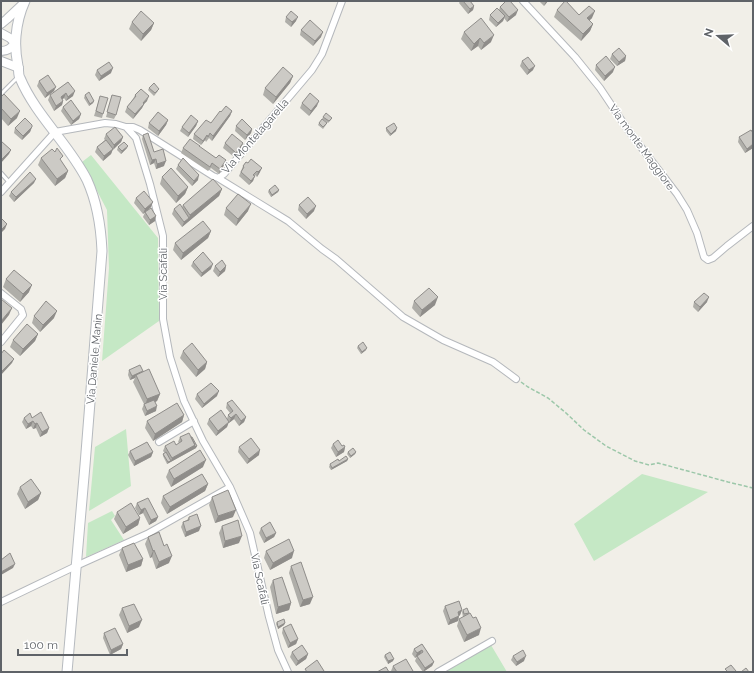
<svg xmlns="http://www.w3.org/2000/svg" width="754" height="673" viewBox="0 0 754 673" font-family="Raleway,sans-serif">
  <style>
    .green { fill: #c5e8c5 }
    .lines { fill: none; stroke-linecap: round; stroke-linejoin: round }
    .service-casing { stroke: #b5b8bc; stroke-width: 5 }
    .minor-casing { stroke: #b5b8bc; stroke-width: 8 }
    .tertiary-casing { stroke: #b5b8bc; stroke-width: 10 }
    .secondary-casing { stroke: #b6babf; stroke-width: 11 }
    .path { stroke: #9cc7a9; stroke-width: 1.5; stroke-dasharray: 4 2; stroke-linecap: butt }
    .service { stroke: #fff; stroke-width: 3 }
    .minor { stroke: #fff; stroke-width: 6 }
    .tertiary { stroke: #fff; stroke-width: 8 }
    .secondary { stroke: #fff; stroke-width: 9 }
    .wall { fill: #afaea9 }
    .shaded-wall { fill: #8f8d8a }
    .building { fill: #cccac5; stroke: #8f8d8a }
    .labels { text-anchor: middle; stroke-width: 3; stroke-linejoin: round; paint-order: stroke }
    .street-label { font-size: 11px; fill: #5f6368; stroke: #fff }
  </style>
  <rect width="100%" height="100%" fill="#f1efe8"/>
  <path class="green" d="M91,155L158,238L159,321L102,361L109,268L107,210L82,162Z
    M126,429L131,486L89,511L95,447Z
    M642,474L708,492L594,561L574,524Z
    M112,511L115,516L111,520L124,540L86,557L88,523Z
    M491,645L507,672H445Z"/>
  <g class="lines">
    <g class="service-casing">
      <path id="service" d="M1,94L18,77
        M1,173L9,182"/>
    </g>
    <g class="minor-casing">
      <path id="minor" d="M523,1L575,57L600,88L628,130L677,194L687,210L697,233L704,257L708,260L713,258L727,246L753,226
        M126,127H133L140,130L213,176L218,178L224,174L312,70L322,54L342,1
        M218,178L288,221L322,249L336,259L403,317L443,340L493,362L516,379
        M1,192L55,132L105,123L116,124L126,127L136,138L150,184L163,236V319L170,357L184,401L203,441L230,487L250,533L269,617L278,650L288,672
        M1,293L21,309L23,315L1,342
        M159,442L194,421
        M1,602L76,566L147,534L230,487
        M438,672L492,641"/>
    </g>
    <g class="tertiary-casing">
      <path id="tertiary" d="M1,24L7,19L23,4
        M1,33L10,38L15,43C11,48 8,51 1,51
        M1,61L19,68"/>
    </g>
    <g class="secondary-casing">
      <path id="secondary" d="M25,1C20,12 17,24 16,36C15,47 16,56 18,66C19,70 18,75 20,78C36,116 69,144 87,180C97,202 101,228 102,251L85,465L67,672"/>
    </g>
    <path class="path" d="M521,382L528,387L548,398L566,413L584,430L606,446L635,461L649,465L658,463L728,482L753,488"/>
    <use href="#service" class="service"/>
    <use href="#minor" class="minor"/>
    <use href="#tertiary" class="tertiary"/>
    <use href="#secondary" class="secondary"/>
  </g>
  <path class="wall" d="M460,1H470L474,6L473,10L468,14L459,3Z
    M539,1H548L544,6Z
    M500,7L516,15L507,22L504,18L503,21L496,27L489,20L490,15L499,10Z
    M557,10L592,18L589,21L593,24L590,31L581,41L554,17Z
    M286,17L296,21L291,27L285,22Z
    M132,22L154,23L151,30L141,41L129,29Z
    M301,30L321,37L313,46L300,35Z
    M464,32L491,42L481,50L478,46L471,51L461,39Z
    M612,54L626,56L625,61L617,66L610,59Z
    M522,61L533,70L527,75L520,66Z
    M596,65L613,72L604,81L595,70Z
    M97,70L111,73L99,81L95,75Z
    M293,76L290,83L273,104L263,95L265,88Z
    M39,81L54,91L45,98L37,86Z
    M68,82L73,96L66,101L64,98L62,99L63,101L62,105L54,111L48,100L50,95Z
    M149,88L158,91L154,96L148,90Z
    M85,95L94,101L93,103L89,106L84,98Z
    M112,95L116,115L114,119L106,117Z
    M135,95L147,101L144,104L142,108L133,119L125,112L127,107L133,99Z
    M1,97L17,118L8,126L1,118Z
    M99,100L103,114L102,118L94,116Z
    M302,103L317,106L309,116L300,108Z
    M63,107L81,114L79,119L71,125L61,111Z
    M232,111L230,116L212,141L209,138L206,142L205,140L201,145L193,139L194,134L211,123L221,112Z
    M323,117L332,118L331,120L328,123L322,119Z
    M168,120L166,125L158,136L148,128L149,123Z
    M198,121L196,126L188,137L180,131L182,127Z
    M319,123H327L326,125L323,129L318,125Z
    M236,126L252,129L251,133L245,140L235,131Z
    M32,127L30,132L22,140L14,133L15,128Z
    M386,128L396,131L390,136L386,131Z
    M753,133V148L745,153L738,142L739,137Z
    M106,134L123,137L121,142L113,149L111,154L103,161L95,152L97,147L105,140L104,139Z
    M143,135L154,152L164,166L156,169L154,163L150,165L142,139Z
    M225,143H243L241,148L234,157L223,148Z
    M118,147L127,148L121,154L117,150Z
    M199,147L216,158L226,160L224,165L219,174L211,168L208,171L181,153L183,148Z
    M41,158L61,161L68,171L65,178L55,186L38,165Z
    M246,162L260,172L257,177L255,175L253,181L249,185L239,176L243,166Z
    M178,165L198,180L192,186L176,169Z
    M162,177L188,187L185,194L176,203L160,184Z
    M34,183L14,202L9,196L11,192Z
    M222,189L219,196L182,227L172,214L174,209L182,207L183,205Z
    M269,190H279L278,192L271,197L268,192Z
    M136,198L151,207L147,211L155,221L149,225L143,217L145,212L143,214L134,203Z
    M299,205L314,211L306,219L298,210Z
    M226,208L248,211L236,226L224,215Z
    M211,231L208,238L181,260L173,250L175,243Z
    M193,262L211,269L201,277L191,266Z
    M215,266H226L225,271L218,277L213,271Z
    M6,279L29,292L20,302L3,287Z
    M414,301L435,305L420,317L412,308Z
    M694,302H707L698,312L693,307Z
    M34,316L54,318L40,332L32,323Z
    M38,334L35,341L20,356L10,347L13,340Z
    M358,346L366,350L361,354L357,348Z
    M183,351L207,362L205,369L196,377L180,358Z
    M129,370L142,372L160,394L157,401L155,402L156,411L145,416L142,409L144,404L133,382L135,378L130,380L128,375Z
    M197,394L217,396L202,408L195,399Z
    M227,403L246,417L244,422L239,426L234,419L229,423L228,422L227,427L216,436L207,424L209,419H227L228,415L230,413L226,408Z
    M184,415L182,422L153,441L145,428L147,421Z
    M24,418H32L49,428L47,433L40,437L36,428L33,429L31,426L26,429L22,422Z
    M180,437L196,448L167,464L163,456V454L165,453L163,451L165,446L176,445L179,443L178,442Z
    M333,444L342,446L345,447L344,452L336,457L331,448Z
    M239,447L259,455L247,464L238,452Z
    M130,451L153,452L151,457L134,466L128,455Z
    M348,452H356L355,454L350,458L347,454Z
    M348,459L347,461L331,470L329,467L330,464L339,461Z
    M203,467L171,487L166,477L169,470Z
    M208,484L205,491L167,514L161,503L163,496Z
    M20,487L41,493L38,500L25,509L17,494Z
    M212,497L233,517L215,523L209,505Z
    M137,503L158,517L156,521L149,525L143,513L139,515L135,508Z
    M117,512L140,518L138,525L123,534L114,519Z
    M189,517L199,531L185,537L181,527L183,522L187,520Z
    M222,526L239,543L223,548L219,533Z
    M261,528L276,533L274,537L264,543L259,533Z
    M148,537L169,563L156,569L152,557L150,558L145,544Z
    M122,548L143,559L141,566L126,572L119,555Z
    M266,551L292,558L270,570L264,558Z
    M291,566L310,604L300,607L289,573Z
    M273,580L291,603L289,610L276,614L270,587Z
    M445,606L462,610L460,615L459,616L458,621L448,625L443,611Z
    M122,608L139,627L127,633L119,615Z
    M463,610L469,613L468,614L479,635L464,642L457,626L459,619L463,617L462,612Z
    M277,622L285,623L284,625L278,629L276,624Z
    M283,628L298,639L296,644L288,648L282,633Z
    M104,633L123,644L121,649L110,655L103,638Z
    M422,644L434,662L432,666L423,672L415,661L417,656L415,658L412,654L414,649Z
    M292,652L308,654L306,659L296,666L290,657Z
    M385,655L393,661L388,664L384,657Z
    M513,656L524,661L516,666L511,660Z
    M393,666L413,672H392L391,671Z"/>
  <path class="shaded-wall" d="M546,1H548L544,6Z
    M474,6L473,10L468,14L470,9Z
    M518,10L516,15L507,22L509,17Z
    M595,11L592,18L584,25L587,18Z
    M505,16L503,21L496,27L498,23Z
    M298,17L296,21L291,27L292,22Z
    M154,23L151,30L141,41L143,34Z
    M593,24L590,31L581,41L583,34Z
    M323,32L321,37L313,46L315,41Z
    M494,35L491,42L481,50L484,43Z
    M480,38L478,46L471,51L474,44Z
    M626,56L625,61L617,66L619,62Z
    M535,66L533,70L527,75L529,70Z
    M615,67L613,72L604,81L605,76Z
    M113,68L111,73L99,81L101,76Z
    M293,76L290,83L273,104L276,97Z
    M56,87L54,91L45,98L47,93Z
    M75,91L73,96L66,101L68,97Z
    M66,93L64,98L59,102L61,97Z
    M149,96L147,101L144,104L142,108L133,119L135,114Z
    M63,101L62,105L54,111L56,106Z
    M94,101L93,103L89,106L90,104Z
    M319,101L317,106L309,116L311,111Z
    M20,111L17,118L8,126L11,119Z
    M232,111L230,116L212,141L213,136Z
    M81,114L79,119L71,125L73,121Z
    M168,120L166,125L158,136L159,131Z
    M198,121L196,126L188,137L189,133Z
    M32,127L30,132L22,140L23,136Z
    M397,128L396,131L390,136L391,134Z
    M252,129L251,133L245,140L247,135Z
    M207,135L205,140L201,145L203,141Z
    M123,137L121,142L113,150L114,145Z
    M243,143L241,148L234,157L236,153Z
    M753,144V148L745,153L747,149Z
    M128,146L127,148L121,154L122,151Z
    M113,149L111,154L103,161L104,156Z
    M11,150L9,154L1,163V160Z
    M156,159L154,163L150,165L152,160Z
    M226,160L224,165L219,174L220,169Z
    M166,161L164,166L156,169L157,164Z
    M262,168L260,172L257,177L258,172Z
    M68,171L65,178L55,186L57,179Z
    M199,175L198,180L192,186L194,181Z
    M255,176L253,181L249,185L251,181Z
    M36,179L34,183L14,202L16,197Z
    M188,187L185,194L176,203L178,196Z
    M222,189L219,196L182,227L184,222L189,218L190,215Z
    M279,190L278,192L271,197L272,195Z
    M153,202L151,207L143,214L145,209Z
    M251,204L248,211L236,226L238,219Z
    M316,206L314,211L306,219L307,214Z
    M156,216L155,221L149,225L150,220Z
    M7,224L5,229L1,233V230Z
    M211,231L208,238L181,260L183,253Z
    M213,264L211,269L201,277L202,273Z
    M226,266L225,271L218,277L220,272Z
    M32,285L29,292L20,302L23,294Z
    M438,297L435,305L420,317L422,310Z
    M709,297L707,302L698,312L700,307Z
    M12,308L9,315L1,325V321Z
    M57,311L54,318L40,332L43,325Z
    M38,334L35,341L20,356L23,349Z
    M367,348L366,350L361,354L362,352Z
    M14,359L12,363L1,375V372Z
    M207,362L205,369L196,377L198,370Z
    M143,371L141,375H136L135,378L130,380L132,376Z
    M219,391L217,396L202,408L204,404Z
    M160,394L157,401L145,407L147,399Z
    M157,406L156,411L145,416L147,411Z
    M236,414L234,419L229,423L231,418Z
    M184,415L182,422L153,441L155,434Z
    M246,417L244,422L239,426L241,421Z
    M33,421L31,426L26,429L28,424Z
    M229,422L227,427L216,436L218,431Z
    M37,423L36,428L33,429L35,424Z
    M49,428L47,433L40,437L42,432Z
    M195,445L197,446L196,448L167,464L168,462L171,461L172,458Z
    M345,447L344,452L336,457L338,452Z
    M260,450L259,455L247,464L249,459Z
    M153,452L151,457L134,466L135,461Z
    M356,452L355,454L350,458L351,456Z
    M348,459L347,461L331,470L332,468Z
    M206,460L203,467L171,487L174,479Z
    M208,484L205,491L167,514L170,507Z
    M41,493L38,500L25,509L28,502Z
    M145,508L143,513L139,515L141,510Z
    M236,510L233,517L215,523L218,516Z
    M158,517L156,521L149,525L151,520Z
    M140,518L138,525L123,534L126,527Z
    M201,526L199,531L185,537L186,532Z
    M276,533L274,537L264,543L266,538Z
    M242,536L239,543L223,548L225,541Z
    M154,550L152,557L150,558L153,551Z
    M294,551L292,558L270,570L273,563Z
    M172,556L169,563L156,569L159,562Z
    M143,559L141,566L126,572L128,565Z
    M15,564L13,568L1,575V572Z
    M313,597L310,604L300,607L303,600Z
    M291,603L289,610L276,614L278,607Z
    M462,610L460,615L456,617L458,612Z
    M459,616L458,621L448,625L450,620Z
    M142,620L139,627L127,633L129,626Z
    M285,623L284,625L278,629V627Z
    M481,628L479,635L464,642L467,635Z
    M298,639L296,644L288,648L290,643Z
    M123,644L121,649L110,655L111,650Z
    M422,650L420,654L415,658L417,653Z
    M308,654L306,659L296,666L298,661Z
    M526,656L524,661L516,666L517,662Z
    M394,659L393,661L388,664V661Z
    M434,662L432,666L423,672L425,668Z"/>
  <path class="building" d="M463,1H470L474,6L470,9Z
    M506,1H510L518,10L509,17L500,7Z
    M565,1H566L579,15L589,6L595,11L587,18L593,24L583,34L557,10Z
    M497,8L505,16L498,23L490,15Z
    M141,11L154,23L143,34L132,22Z
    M291,11L298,17L292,22L286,17Z
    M481,18L494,35L484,43L480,38L474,44L464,32Z
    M310,20L323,32L315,41L301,30Z
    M619,48L626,56L619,62L612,54Z
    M606,56L615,67L605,76L596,65Z
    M528,57L535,66L529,70L522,61Z
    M109,62L113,68L101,76L97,70Z
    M283,67L293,76L276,97L265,88Z
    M48,75L56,87L47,93L39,81Z
    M68,82L75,91L68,97L66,93L61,97L63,101L56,106L50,95Z
    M154,83L159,89L155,93L149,88Z
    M141,89L149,96L143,103L144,104L135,114L127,107L136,96L135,95Z
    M89,92L94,101L90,104L85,95Z
    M310,93L319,101L311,111L302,103Z
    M4,94L20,111L11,119L1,108V97Z
    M112,95L121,97L116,115L107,112Z
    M100,96L108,98L103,114L96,111Z
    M71,100L81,114L73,121L63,107Z
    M226,106L232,111L213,136L210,133L208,137L207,135L203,141L194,134L206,120L211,123L220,111L221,112Z
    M158,112L168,120L159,131L149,123Z
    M326,113L332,118L329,121L323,117Z
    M191,115L198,121L189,133L182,127Z
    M25,118L32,125V127L23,136L15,128Z
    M242,119L252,129L247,135L236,126Z
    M322,119L327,123L323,127L319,123Z
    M394,123L397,128L391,134L386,128Z
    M115,127L123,137L114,145L106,134Z
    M751,130L753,133V144L747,149L739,137Z
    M148,133L154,152L163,149L166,161L157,164L156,159L152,160L143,135Z
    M232,134L243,143L236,153L225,143Z
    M190,139L200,146H199L216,158L219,155L226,160L220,169L212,163L210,167L183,148Z
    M106,140L113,149L104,156L97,147Z
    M1,141L11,150L1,160Z
    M124,142L128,146L122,151L118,147Z
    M57,148L63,156L60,159L68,171L57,179L41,158L52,149L55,152Z
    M183,158L199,175L194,181L178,165Z
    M251,159L262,168L258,172L257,171L253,175L255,176L251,181L241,172L244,167L243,166L246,162L248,163Z
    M171,168L188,187L178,196L162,177Z
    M30,172L36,179L16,197L11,192Z
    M213,179L222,189L190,215L183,205Z
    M275,185L279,190L272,195L269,190Z
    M144,191L153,202L145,209L136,198Z
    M238,194L251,204L238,219L226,208Z
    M308,197L316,206L307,214L299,205Z
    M180,204L189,218L184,222L174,209Z
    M151,208L156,216L150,220L145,212Z
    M1,218L7,224L1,230Z
    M203,221L211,231L183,253L175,243Z
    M203,252L213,264L202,273L193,262Z
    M222,260L226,266L220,272L215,266Z
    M14,270L32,285L23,294L6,279Z
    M429,288L438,297L422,310L414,301Z
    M704,293L709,297L700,307L694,302Z
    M1,299L12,308L1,321Z
    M46,301L57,311L43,325L34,316Z
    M27,324L38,334L23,349L13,340Z
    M363,342L367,348L362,352L358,346Z
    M192,343L207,362L198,370L183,351Z
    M4,350L14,359L1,372V354Z
    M140,365L143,371L132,376L129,370Z
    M149,369L160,394L147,399L136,375Z
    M211,383L219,391L204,404L197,394Z
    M154,400L157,406L147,411L144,404Z
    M232,400L246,417L241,421L236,414L231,418L228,415L233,411L227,403Z
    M177,403L184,415L155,434L147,421Z
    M221,410L229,422L218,431L209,419Z
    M41,412L49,428L42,432L37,423L35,424L33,421L28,424L24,418L30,413L32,418Z
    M189,433L195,445L172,458L165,446L174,441L176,445L182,441L180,437Z
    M191,437H192L197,446L194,447L195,445Z
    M251,438L260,450L249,459L239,447Z
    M338,440L342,446L344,445L345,447L338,452L333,444Z
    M147,442L153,452L135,461L130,451Z
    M353,448L356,452L351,456L348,452Z
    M200,450L206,460L174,479L169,470Z
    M166,452L171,461L168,462L163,454Z
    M346,456L348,459L332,468L330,464L338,459L339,461Z
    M202,474L208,484L170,507L163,496Z
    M31,479L41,493L28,502L20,487Z
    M228,490L236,510L218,516L212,497Z
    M148,498L158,517L151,520L145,508L141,510L137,503Z
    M131,503L140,518L126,527L117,512Z
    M197,514L201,526L186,532L183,522L189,520V517Z
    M238,520L242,536L225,541L222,526Z
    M270,522L276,533L266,538L261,528Z
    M159,532L164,546L167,544L172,556L159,562L154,550L153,551L148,537Z
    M289,539L294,551L273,563L266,551Z
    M134,543L143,559L128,565L122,548Z
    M10,553L15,564L1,572V560Z
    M301,562L313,597L303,600L291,566Z
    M282,577L291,603L278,607L273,580Z
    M459,601L462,610L458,612L459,616L450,620L445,606Z
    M134,604L142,620L129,626L122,608Z
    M467,608L469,613L464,614L463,610Z
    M470,613L473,618L476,617L481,628L467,635L459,619Z
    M284,619L285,623L278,627L277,622Z
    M291,624L298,639L290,643L283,628Z
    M115,628L123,644L111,650L104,633Z
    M422,644L434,662L425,668L417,656L423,652L422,650L417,653L414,649Z
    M302,645L308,654L298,661L292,652Z
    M523,650L526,656L517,662L513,656Z
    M390,652L394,659L388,661L385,655Z
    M406,659L413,671L411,672H397L393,666Z
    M317,660L324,671L322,672H307L305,669Z
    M731,665L736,671V672H728L725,669Z
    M386,667L389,672H377Z
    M746,668L749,672H741Z"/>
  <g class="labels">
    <g class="street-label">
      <text transform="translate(255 136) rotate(-49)" y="4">Via Montelagarella</text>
      <text transform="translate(642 147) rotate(54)" y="4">Via monte Maggiore</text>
      <text transform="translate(163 274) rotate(-90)" y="4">Via Scafali</text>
      <text transform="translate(94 359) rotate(-85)" y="4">Via Daniele Manin</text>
      <text transform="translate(260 579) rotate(78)" y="4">Via Scafali</text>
    </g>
  </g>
  <rect width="754" height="673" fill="none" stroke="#5f6368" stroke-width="4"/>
  <g transform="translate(718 36) rotate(289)" stroke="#ffffff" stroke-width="3" paint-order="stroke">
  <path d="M0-3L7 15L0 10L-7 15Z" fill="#5f6368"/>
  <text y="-6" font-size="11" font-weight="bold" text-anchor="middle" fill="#5f6368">N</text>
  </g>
  <path d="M18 649v6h109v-6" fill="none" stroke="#5f6368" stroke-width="2"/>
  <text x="24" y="649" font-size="12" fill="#5f6368" stroke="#ffffff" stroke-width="3" paint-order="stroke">100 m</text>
</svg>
